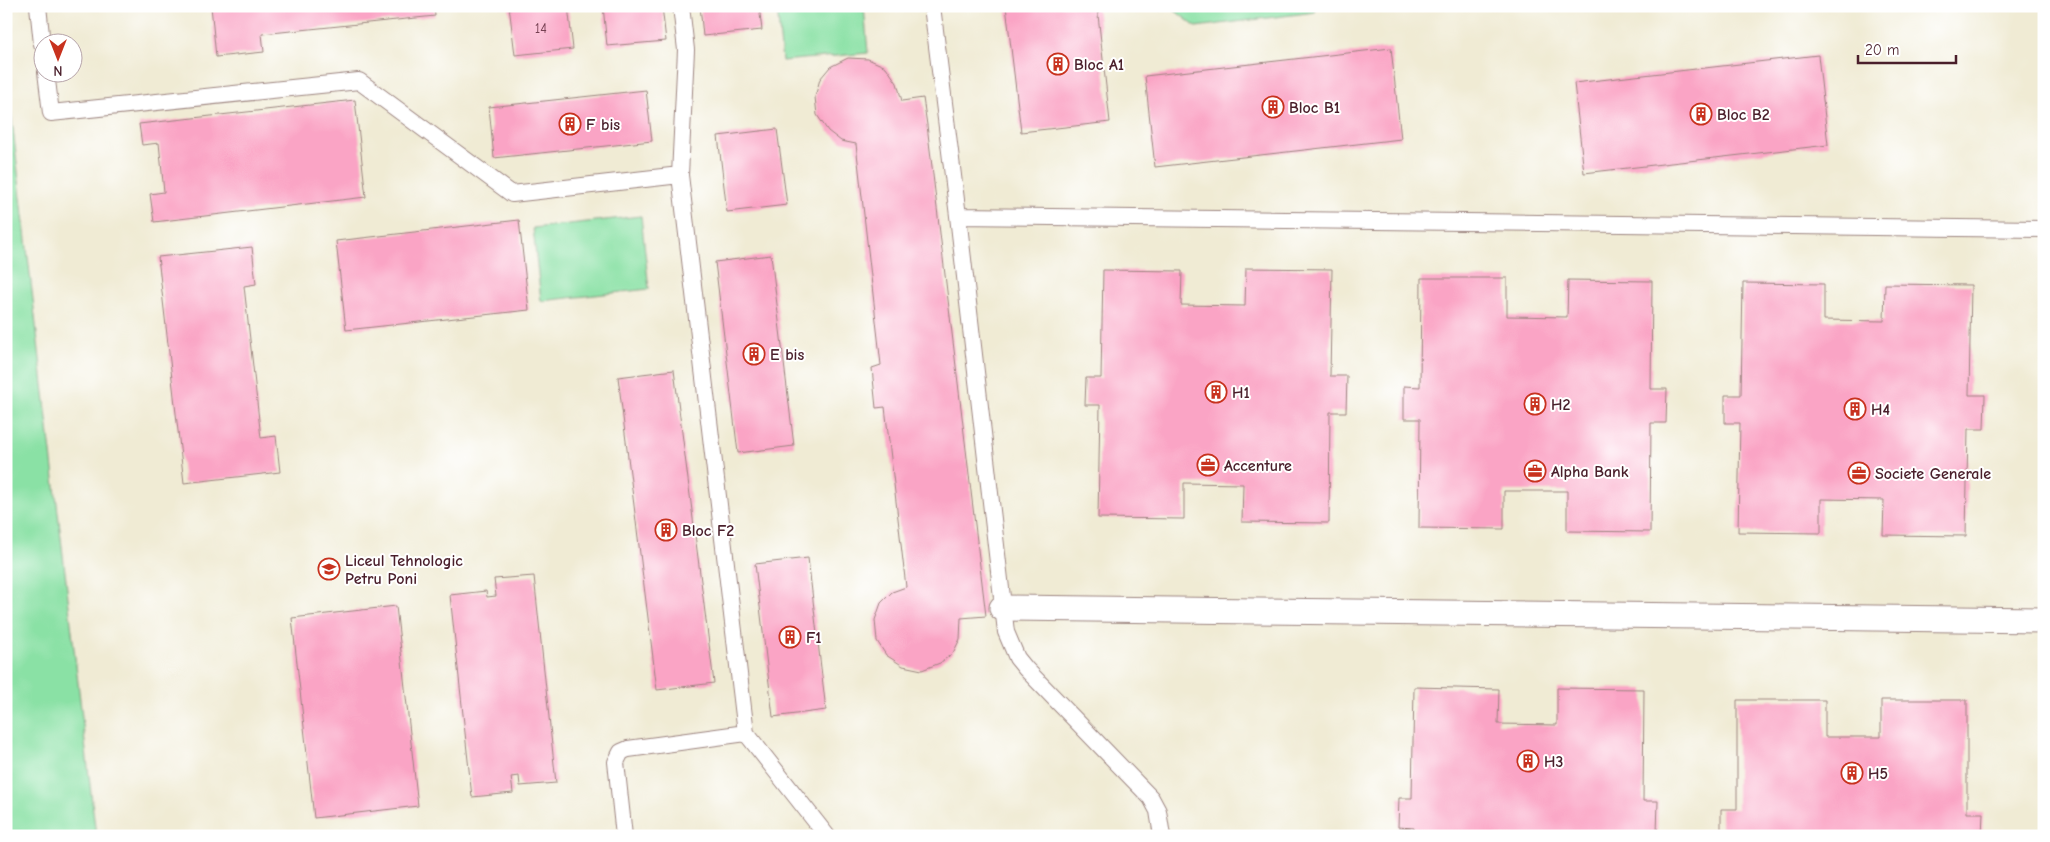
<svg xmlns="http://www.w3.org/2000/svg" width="2050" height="842" viewBox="0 0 2050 842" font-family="'Comic Neue',sans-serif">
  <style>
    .green { fill: #8ae1a5; stroke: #6a8068 }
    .building { fill: #faa4c5 }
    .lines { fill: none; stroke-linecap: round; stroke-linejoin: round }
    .service-casing { stroke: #9d8580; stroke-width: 18 }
    .pedestrian-casing { stroke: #9d8580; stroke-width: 27 }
    .service { stroke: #fff; stroke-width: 16 }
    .pedestrian { stroke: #fff; stroke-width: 25 }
    .labels { text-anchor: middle; stroke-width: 4; stroke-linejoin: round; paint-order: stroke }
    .number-label { font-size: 14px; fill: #764052 }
    .poi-label { font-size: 16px; font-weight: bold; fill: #4a1f2b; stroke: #fff; text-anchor: start }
  </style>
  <rect width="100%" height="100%" fill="#fff"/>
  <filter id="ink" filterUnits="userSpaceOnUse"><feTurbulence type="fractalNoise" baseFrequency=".02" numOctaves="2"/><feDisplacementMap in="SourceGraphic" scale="10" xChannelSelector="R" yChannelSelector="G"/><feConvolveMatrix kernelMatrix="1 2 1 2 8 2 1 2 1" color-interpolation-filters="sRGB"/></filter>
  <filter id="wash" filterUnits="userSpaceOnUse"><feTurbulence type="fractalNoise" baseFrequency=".0096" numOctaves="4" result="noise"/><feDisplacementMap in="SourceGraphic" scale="20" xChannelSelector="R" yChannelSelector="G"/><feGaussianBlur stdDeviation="1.12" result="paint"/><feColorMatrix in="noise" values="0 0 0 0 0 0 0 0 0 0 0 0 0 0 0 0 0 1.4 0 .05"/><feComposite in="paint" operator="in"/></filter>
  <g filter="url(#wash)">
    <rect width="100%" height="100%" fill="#f0ebd4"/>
    <path class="green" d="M777,6H864L868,53L782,61Z
      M1169,6H1314L1315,12L1196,27Z
      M6,69L9,95L96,836H6Z
      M641,216L649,289L541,301L533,228Z"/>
    <g id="blocks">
      <path class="building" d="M211,6H434L435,16L262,34L264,52L216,57Z
        M509,6H568L573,49L515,55Z
        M603,6H662L666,41L607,46Z
        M700,6H759L762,30L703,36Z
        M1006,6H1097L1110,122L1021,132Z
        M1391,48L1401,139L1155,167L1145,76Z
        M1818,55L1828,145L1584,173L1574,83Z
        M848,58L868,59L886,67L897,83L902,101L923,98L927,125L986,616L961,618L960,639L953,653L940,663L922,670L903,666L886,655L877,641L875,620L881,603L892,592L906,587L885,407L876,408L872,368L881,365L856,144L841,141L828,131L817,115L815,97L820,79L830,67Z
        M646,90L652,141L494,158L489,107Z
        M355,100L366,197L154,222L150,194L164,192L159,143L142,145L139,124Z
        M777,129L787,205L727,212L718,136Z
        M519,220L529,310L346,330L336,241Z
        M252,247L256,284L244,286L261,438L276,436L280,472L184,483L158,257Z
        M771,255L794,446L738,453L715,262Z
        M1246,268L1332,269L1330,376H1347L1346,412H1330L1329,523L1242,522L1243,484L1184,483V519L1098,518L1100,405H1085L1086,378H1101L1103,270L1182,271L1181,305L1245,306Z
        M1421,278H1507V316L1567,317L1568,280L1652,281L1651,389H1667L1666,423H1651L1650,532L1567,531V491H1504V529L1419,528L1420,419H1404V386L1420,387Z
        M1743,283L1824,284V320L1884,321L1885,284L1971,285L1969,395H1985L1984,429H1968L1966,536L1883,535L1884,500L1821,499V533L1738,532L1740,423H1725V395H1741Z
        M674,370L714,683L657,690L618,377Z
        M808,558L826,710L773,717L755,564Z
        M534,576L556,783L520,786L519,776L511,777L513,793L472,797L450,595L486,591L487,597L496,596L494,579Z
        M396,606L418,806L314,818L292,618Z
        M1414,687L1499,689L1498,724L1557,725V688L1644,689L1643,801H1658L1657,833H1642V836H1414V828L1398,827L1399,798H1412Z
        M1737,700H1825V737H1881V700H1967V813H1983L1982,836H1721V809H1737Z"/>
    </g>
  </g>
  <g filter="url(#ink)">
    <use href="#blocks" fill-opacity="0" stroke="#9d8580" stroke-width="1"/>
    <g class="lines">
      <g class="service-casing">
        <path id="service" d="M38,6L42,44
          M681,6L686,50L680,175L746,733L827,836
          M932,6L958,216L1006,632L1017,658L1026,669L1151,798L1158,811L1162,836
          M46,72L51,113L359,81L512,194L680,175
          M958,216L2044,229
          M624,836L616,762L621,752L628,749L746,733"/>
      </g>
      <g class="pedestrian-casing">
        <path id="pedestrian" d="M1002,608L2044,620"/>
      </g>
      <use href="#service" class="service"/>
      <use href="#pedestrian" class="pedestrian"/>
    </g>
  </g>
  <defs>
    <g id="building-ring" transform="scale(1.125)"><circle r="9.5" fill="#fff" stroke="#c8321e" stroke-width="1.5"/><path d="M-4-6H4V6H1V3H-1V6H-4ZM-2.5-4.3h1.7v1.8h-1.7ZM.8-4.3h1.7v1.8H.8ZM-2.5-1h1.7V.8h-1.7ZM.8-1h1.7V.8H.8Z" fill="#c8321e"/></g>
    <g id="office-ring" transform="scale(1.125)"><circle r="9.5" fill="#fff" stroke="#c8321e" stroke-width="1.5"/><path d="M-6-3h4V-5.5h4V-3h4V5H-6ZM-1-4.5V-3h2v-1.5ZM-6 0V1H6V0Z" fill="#c8321e"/></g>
    <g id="school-ring" transform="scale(1.125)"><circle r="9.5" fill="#fff" stroke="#c8321e" stroke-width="1.5"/><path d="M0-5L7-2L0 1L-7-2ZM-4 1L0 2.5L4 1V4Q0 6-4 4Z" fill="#c8321e"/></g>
  </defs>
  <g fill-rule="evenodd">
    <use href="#building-ring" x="1058" y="64"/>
    <use href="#building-ring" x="1273" y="107"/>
    <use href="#building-ring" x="1701" y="114"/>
    <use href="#building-ring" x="570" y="124"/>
    <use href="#building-ring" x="754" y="354"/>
    <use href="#building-ring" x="1216" y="392"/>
    <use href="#building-ring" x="1535" y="404"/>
    <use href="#building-ring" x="1855" y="409"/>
    <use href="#office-ring" x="1208" y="465"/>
    <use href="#office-ring" x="1535" y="471"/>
    <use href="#office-ring" x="1859" y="473"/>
    <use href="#building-ring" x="666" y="530"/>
    <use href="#school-ring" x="329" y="569"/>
    <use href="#building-ring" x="790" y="637"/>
    <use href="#building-ring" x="1528" y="761"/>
    <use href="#building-ring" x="1852" y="773"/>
  </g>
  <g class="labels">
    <g class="number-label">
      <text x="541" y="33">14</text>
    </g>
    <g class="poi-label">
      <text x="1074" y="70">Bloc A1</text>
      <text x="1289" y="113">Bloc B1</text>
      <text x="1717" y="120">Bloc B2</text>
      <text x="586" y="130">F bis</text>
      <text x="770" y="360">E bis</text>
      <text x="1232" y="398">H1</text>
      <text x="1551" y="410">H2</text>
      <text x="1871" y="415">H4</text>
      <text x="1224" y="471">Accenture</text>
      <text x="1551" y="477">Alpha Bank</text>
      <text x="1875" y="479">Societe Generale</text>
      <text x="682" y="536">Bloc F2</text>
      <text x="345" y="566">Liceul Tehnologic<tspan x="345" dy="18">Petru Poni</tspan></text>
      <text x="806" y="643">F1</text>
      <text x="1544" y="767">H3</text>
      <text x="1868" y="779">H5</text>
    </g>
  </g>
  <rect width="2050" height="842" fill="none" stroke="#fff" stroke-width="25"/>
  <g transform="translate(58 58) rotate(180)"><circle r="24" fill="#ffffff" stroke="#b7a5aa"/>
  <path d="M0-4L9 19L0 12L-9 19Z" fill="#c8321e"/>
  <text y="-8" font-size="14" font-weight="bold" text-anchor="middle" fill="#4a1f2b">N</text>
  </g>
  <path d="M1858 55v8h98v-8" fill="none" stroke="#4a1f2b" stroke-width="2.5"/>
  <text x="1865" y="55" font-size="15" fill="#4a1f2b" stroke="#ffffff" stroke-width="4" paint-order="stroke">20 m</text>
</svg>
